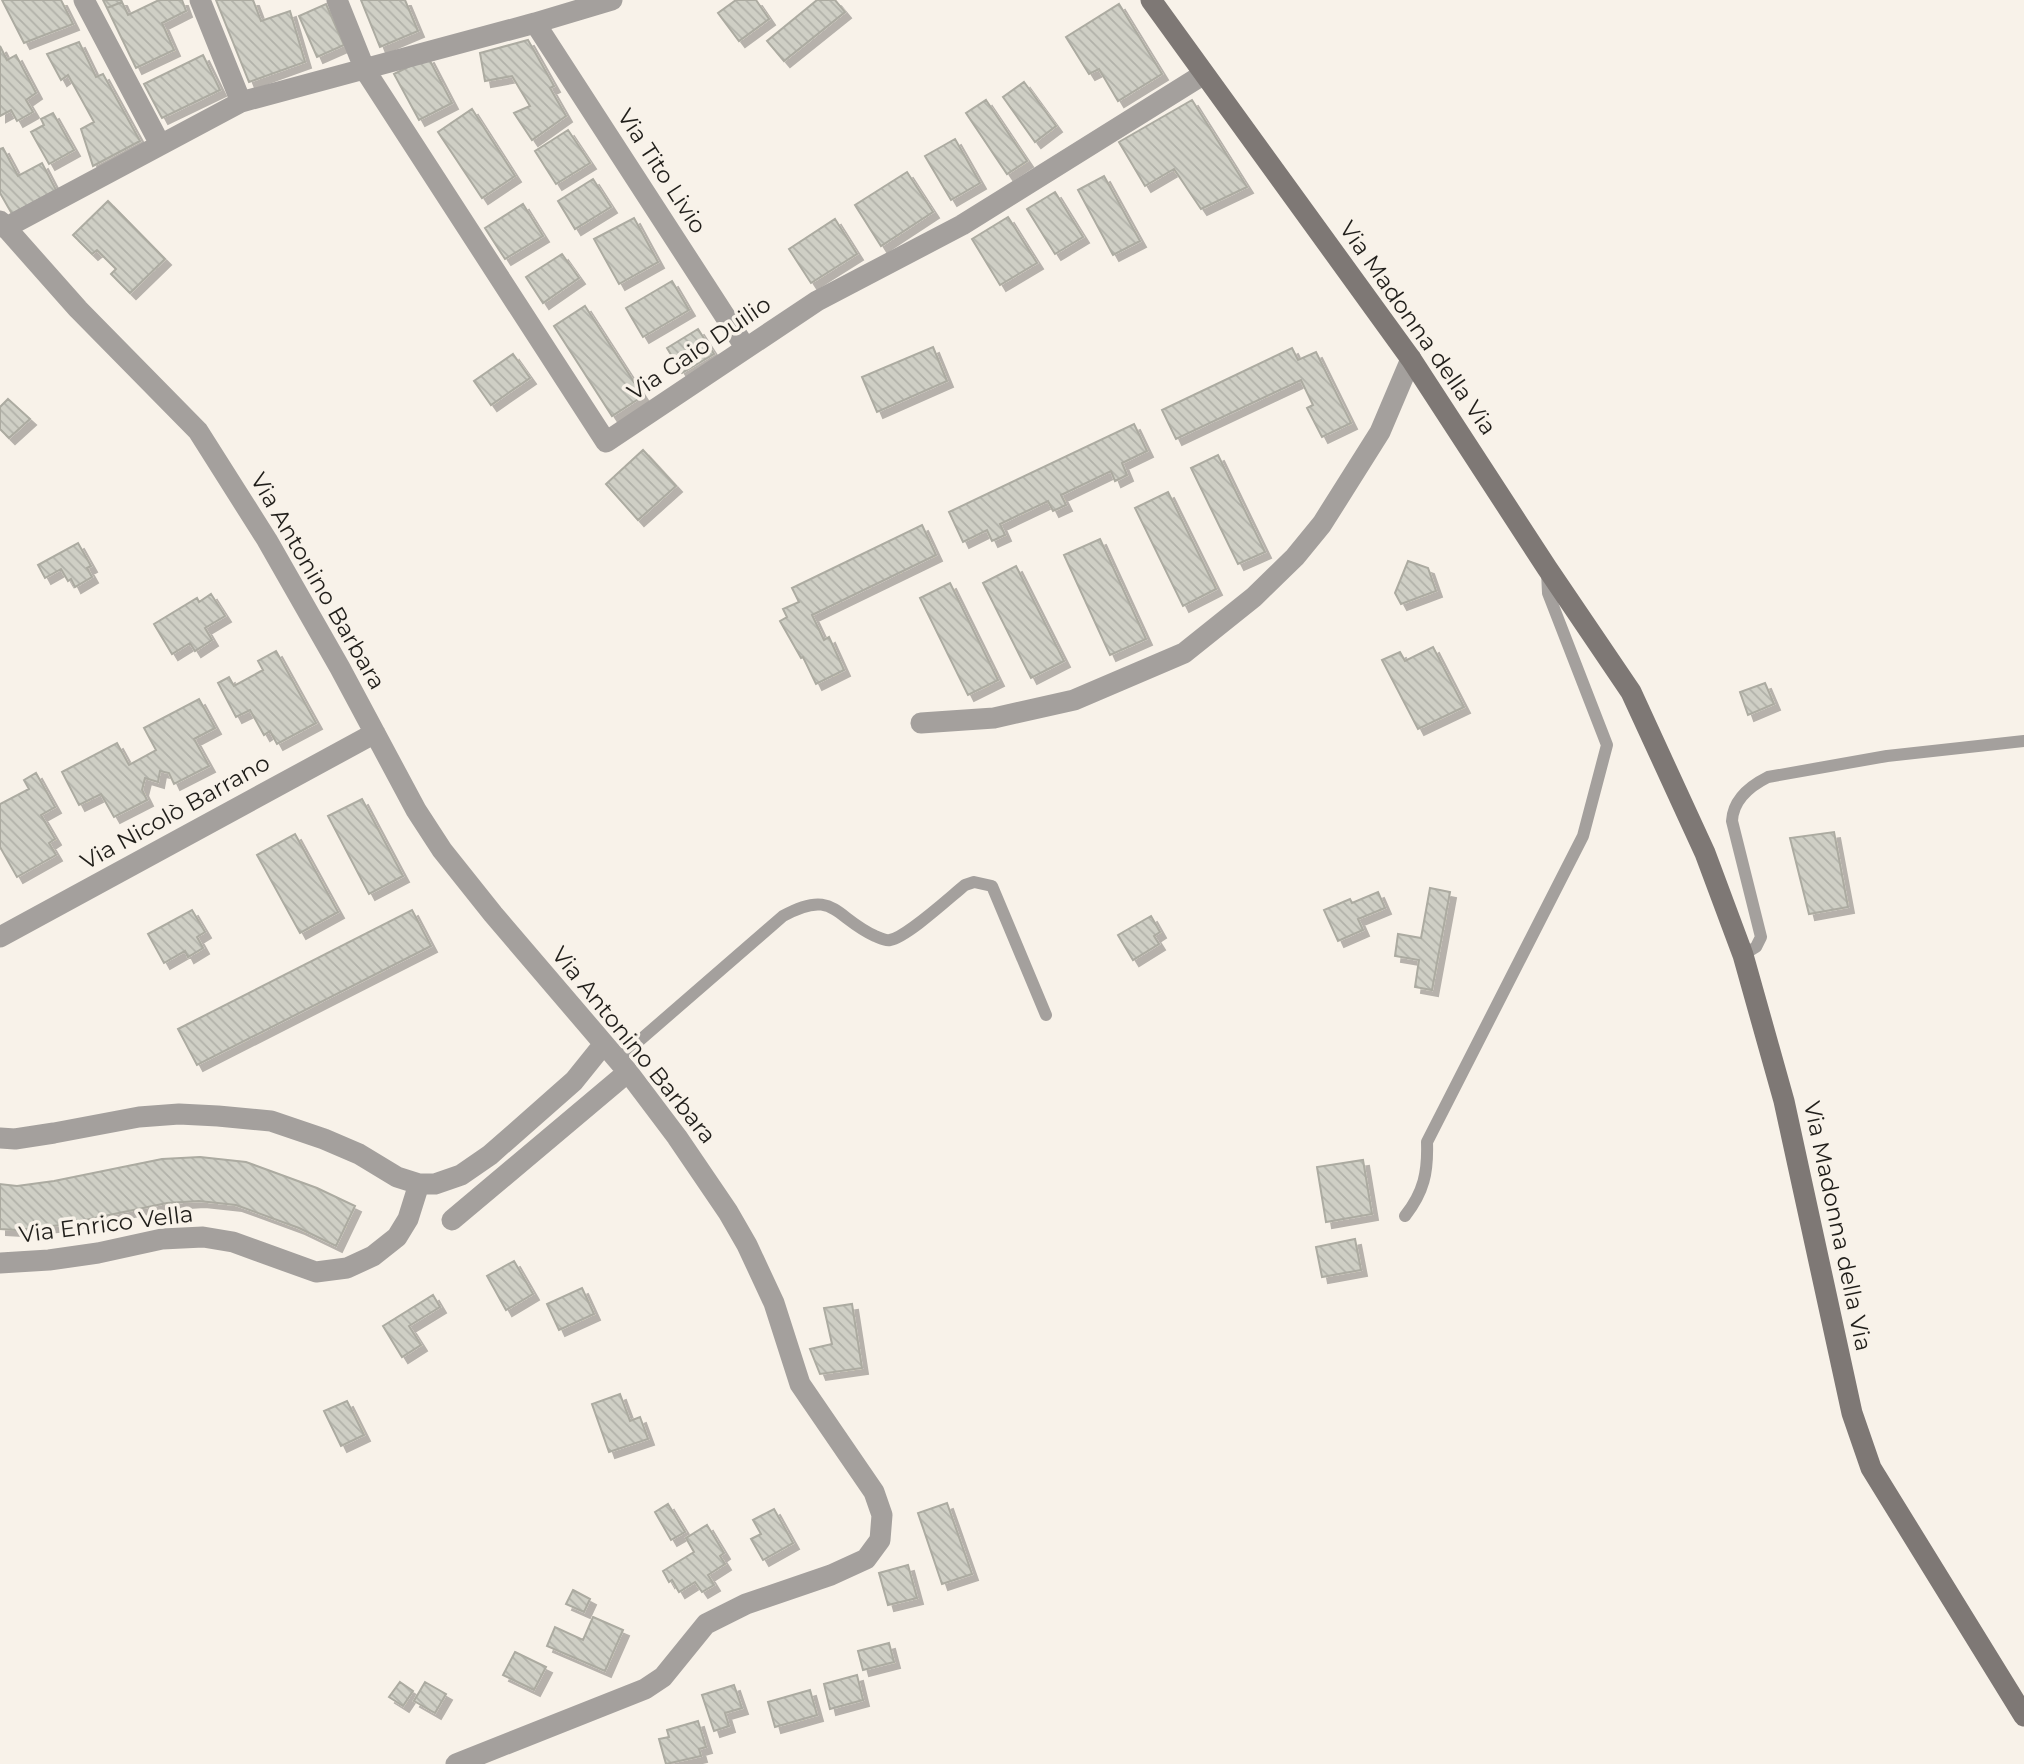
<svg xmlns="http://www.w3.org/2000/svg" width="2024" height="1764" viewBox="0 0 2024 1764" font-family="Montserrat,sans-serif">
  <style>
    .building { fill: url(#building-back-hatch); stroke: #acaba1; stroke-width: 2; filter: url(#shadow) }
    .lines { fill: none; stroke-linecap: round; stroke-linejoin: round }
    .lane { stroke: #a4a09d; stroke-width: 12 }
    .street { stroke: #a4a09d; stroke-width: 21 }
    .secondary { stroke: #7e7875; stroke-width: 21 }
    .labels { text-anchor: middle; stroke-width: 7; stroke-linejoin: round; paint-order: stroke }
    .street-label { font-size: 23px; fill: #201e1a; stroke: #f8f2e9 }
  </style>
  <defs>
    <pattern id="building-back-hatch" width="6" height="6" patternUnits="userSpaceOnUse" patternTransform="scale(1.75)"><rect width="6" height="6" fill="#cfcfc5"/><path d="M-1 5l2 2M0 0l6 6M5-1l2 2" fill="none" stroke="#b1b1a9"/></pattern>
    <filter id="shadow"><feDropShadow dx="6" dy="6" stdDeviation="0" flood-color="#0004"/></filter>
  </defs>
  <rect width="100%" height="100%" fill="#f8f2e9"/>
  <path class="building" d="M2,0H61L73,24L24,43Z
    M103,0H121L122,2L107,8Z
    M159,0H182L186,11L162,23L174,50L136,68L107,8L122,2L128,15Z
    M216,0H253L261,21L290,11L305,62L249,82Z
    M361,0H405L418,31L380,47Z
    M736,0H756L769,19L739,41L718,13Z
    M817,0H835L845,12L784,61L767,41Z
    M326,4L344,45L317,57L299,16Z
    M1119,4L1162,74L1118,101L1099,69L1089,74L1066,37Z
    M528,40L554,86L550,88L566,116L532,140L514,113L530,106L512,76L485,81L480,53Z
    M79,42L96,77L103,74L140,141L93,166L81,129L94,122L68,75L61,80L47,54Z
    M0,46L7,60L16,55L36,93L26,100L33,112L17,121L11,110L0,116Z
    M203,55L220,90L162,118L144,84Z
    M428,57L452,103L419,120L394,74Z
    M1024,82L1056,126L1035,142L1003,97Z
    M986,100L1027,161L1007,174L966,113Z
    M1192,100L1247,187L1201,209L1174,169L1145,186L1119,142Z
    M472,109L515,176L482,198L438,132Z
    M53,113L74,150L49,164L31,132L44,125L41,119Z
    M568,130L590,163L556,184L535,151Z
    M955,139L980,183L951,200L925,156Z
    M3,148L18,176L42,163L56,190L12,214L0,193V149Z
    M907,172L933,212L881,246L855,205Z
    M1104,176L1140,241L1113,255L1078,190Z
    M593,179L611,207L575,229L558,201Z
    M1055,192L1083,237L1055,254L1027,209Z
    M108,201L165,259L130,293L111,274L116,269L97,250L92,254L73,235Z
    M523,204L543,236L505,259L485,228Z
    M1008,217L1037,263L1000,285L972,239Z
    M634,218L658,262L619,284L594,239Z
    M835,219L857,254L811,283L789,249Z
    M562,254L579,278L543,303L526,277Z
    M672,281L689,310L643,337L626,308Z
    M585,306L643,396L612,416L554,326Z
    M698,329L714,354L682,373L667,348Z
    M933,347L947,381L877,412L862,377Z
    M1292,348L1298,360L1316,352L1351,423L1322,437L1307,408L1313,405L1301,380L1176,439L1162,410Z
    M513,354L530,378L491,405L474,381Z
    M8,399L30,419L9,438L0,429V407Z
    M1134,424L1147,451L1122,463L1127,475L1115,481L1111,471L1061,495L1066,505L1053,511L1048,501L1000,524L1005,535L992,541L987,530L963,542L949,512Z
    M643,450L676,486L638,520L606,484Z
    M1218,455L1265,552L1238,564L1191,468Z
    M1168,492L1216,589L1183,606L1135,508Z
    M922,525L936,555L812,615L824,640L829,637L844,670L816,684L803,657L801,658L780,621L787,617L783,609L799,602L792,588Z
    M1100,539L1146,639L1110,655L1064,555Z
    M78,543L91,566L87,568L92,577L75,587L71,579L68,581L61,569L45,578L38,565Z
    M1408,561L1428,568L1436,591L1401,604L1395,593Z
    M1016,566L1064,661L1031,678L983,583Z
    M950,583L998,680L968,695L920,598Z
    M211,594L225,616L205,628L212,640L195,651L190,643L172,654L154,624L197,598L199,602Z
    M1433,647L1464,707L1418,729L1382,660L1400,652L1405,661Z
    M276,651L316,723L277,744L270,731L264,735L250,710L236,717L218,683L229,677L234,686L263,670L258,661Z
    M1765,683L1774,704L1748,715L1740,692Z
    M199,699L215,728L194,739L209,766L174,784L169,773L160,771L158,782L145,778L142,790L147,800L114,817L101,794L79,805L62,772L117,743L129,765L156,750L144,728Z
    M36,773L55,807L41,815L55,839L49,843L56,855L17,877L0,847V804L29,789L24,780Z
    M362,799L403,876L369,894L328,816Z
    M1834,832L1848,907L1809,914L1790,838Z
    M295,834L338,912L300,933L257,855Z
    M1430,888L1450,892L1432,990L1415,987L1419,960L1395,956L1398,934L1421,938Z
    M1378,892L1385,908L1358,919L1363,930L1338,941L1324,910L1350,899L1352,903Z
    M192,910L205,932L197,937L203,948L188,957L185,951L164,963L148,934Z
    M412,910L431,946L197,1065L178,1029Z
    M1151,916L1160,932L1154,936L1159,944L1133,960L1118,935Z
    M200,1157L246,1162L317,1188L355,1206L336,1246L299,1228L236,1205L199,1201L167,1203L61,1225L17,1230L0,1229V1184L17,1186L54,1181L162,1159Z
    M1363,1160L1372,1214L1326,1222L1317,1167Z
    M1355,1239L1361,1270L1322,1277L1316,1247Z
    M514,1261L533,1294L506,1310L487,1276Z
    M582,1288L594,1314L559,1330L547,1304Z
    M433,1295L440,1307L409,1326L421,1345L402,1357L383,1326Z
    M852,1304L862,1368L820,1374L810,1349L832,1344L824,1308Z
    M620,1394L630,1421L640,1417L648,1439L609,1452L592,1404Z
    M347,1401L364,1435L341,1446L324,1411Z
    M947,1503L972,1574L942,1584L918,1513Z
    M668,1504L685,1532L671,1540L655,1512Z
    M774,1509L793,1543L763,1560L751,1539L761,1534L753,1520Z
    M707,1525L724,1553L720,1556L725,1564L708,1575L714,1585L702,1592L695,1582L679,1592L672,1580L669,1582L663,1571L694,1552L686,1538Z
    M908,1565L917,1598L888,1605L879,1573Z
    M573,1590L590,1599L584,1612L566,1604Z
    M593,1617L623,1630L605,1671L547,1646L555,1627L583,1640Z
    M889,1643L894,1662L863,1670L858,1651Z
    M515,1652L546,1667L534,1690L503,1675Z
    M857,1675L863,1700L830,1709L824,1684Z
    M400,1682L413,1691L403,1706L389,1697Z
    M425,1682L446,1694L435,1713L414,1701Z
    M734,1685L742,1708L725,1713L729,1726L714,1731L702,1695Z
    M810,1690L817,1715L775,1727L768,1702Z
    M698,1721L706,1747L699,1749L701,1756L666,1764L659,1739L669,1737L667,1730Z"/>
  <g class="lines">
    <path class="lane" d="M1743,955L1756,947L1761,937L1732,821C1733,800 1750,786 1768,777L1887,756L2024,741
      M617,1060L783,916C834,888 834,917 875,936C880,938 885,941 890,940C907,937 949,898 965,885L974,882L992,886L1046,1015
      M1405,1216C1424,1192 1428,1172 1427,1142L1583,836L1607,745L1548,593L1547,572"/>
    <path class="street" d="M84,0L160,144
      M200,0L241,102
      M337,0L365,70L606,442L817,301L962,225L1204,74
      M535,23L745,347
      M0,221L78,309L198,431L267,540L340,668L416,810L442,850L493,914L628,1072L677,1137L728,1212L747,1245L774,1303L800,1384L874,1492L882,1515L880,1540L866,1559L831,1575L746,1604L706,1624L663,1677L645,1689L456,1764
      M5,228L241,102L535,23L612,0
      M921,723L994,718L1074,700L1184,653L1254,597L1295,557L1322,524L1380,432L1411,359
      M0,937L375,733
      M0,1138L15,1139L54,1133L139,1117L179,1114L218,1116L271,1121L324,1139L359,1154L397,1177L419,1184H435L461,1175L490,1155L574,1081L603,1045
      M452,1220L628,1072
      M0,1263L49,1260L98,1253L162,1239L203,1237L233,1242L316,1272L347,1268L373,1256L397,1237L408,1219L419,1184"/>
    <path class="secondary" d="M1151,0L1411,359L1547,568L1631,692L1705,853L1743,955L1784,1101L1852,1413L1871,1468L2024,1716"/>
  </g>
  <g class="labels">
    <g class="street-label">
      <text transform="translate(662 171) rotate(57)" y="8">Via Tito Livio</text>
      <text transform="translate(1418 328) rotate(55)" y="8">Via Madonna della Via</text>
      <text transform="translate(699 348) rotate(-34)" y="8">Via Gaio Duilio</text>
      <text transform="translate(318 581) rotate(60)" y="8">Via Antonino Barbara</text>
      <text transform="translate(175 812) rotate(-29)" y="8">Via Nicolò Barrano</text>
      <text transform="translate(634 1045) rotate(51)" y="8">Via Antonino Barbara</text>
      <text transform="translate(106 1224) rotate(-7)" y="8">Via Enrico Vella</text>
      <text transform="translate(1838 1226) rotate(78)" y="8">Via Madonna della Via</text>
    </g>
  </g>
</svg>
